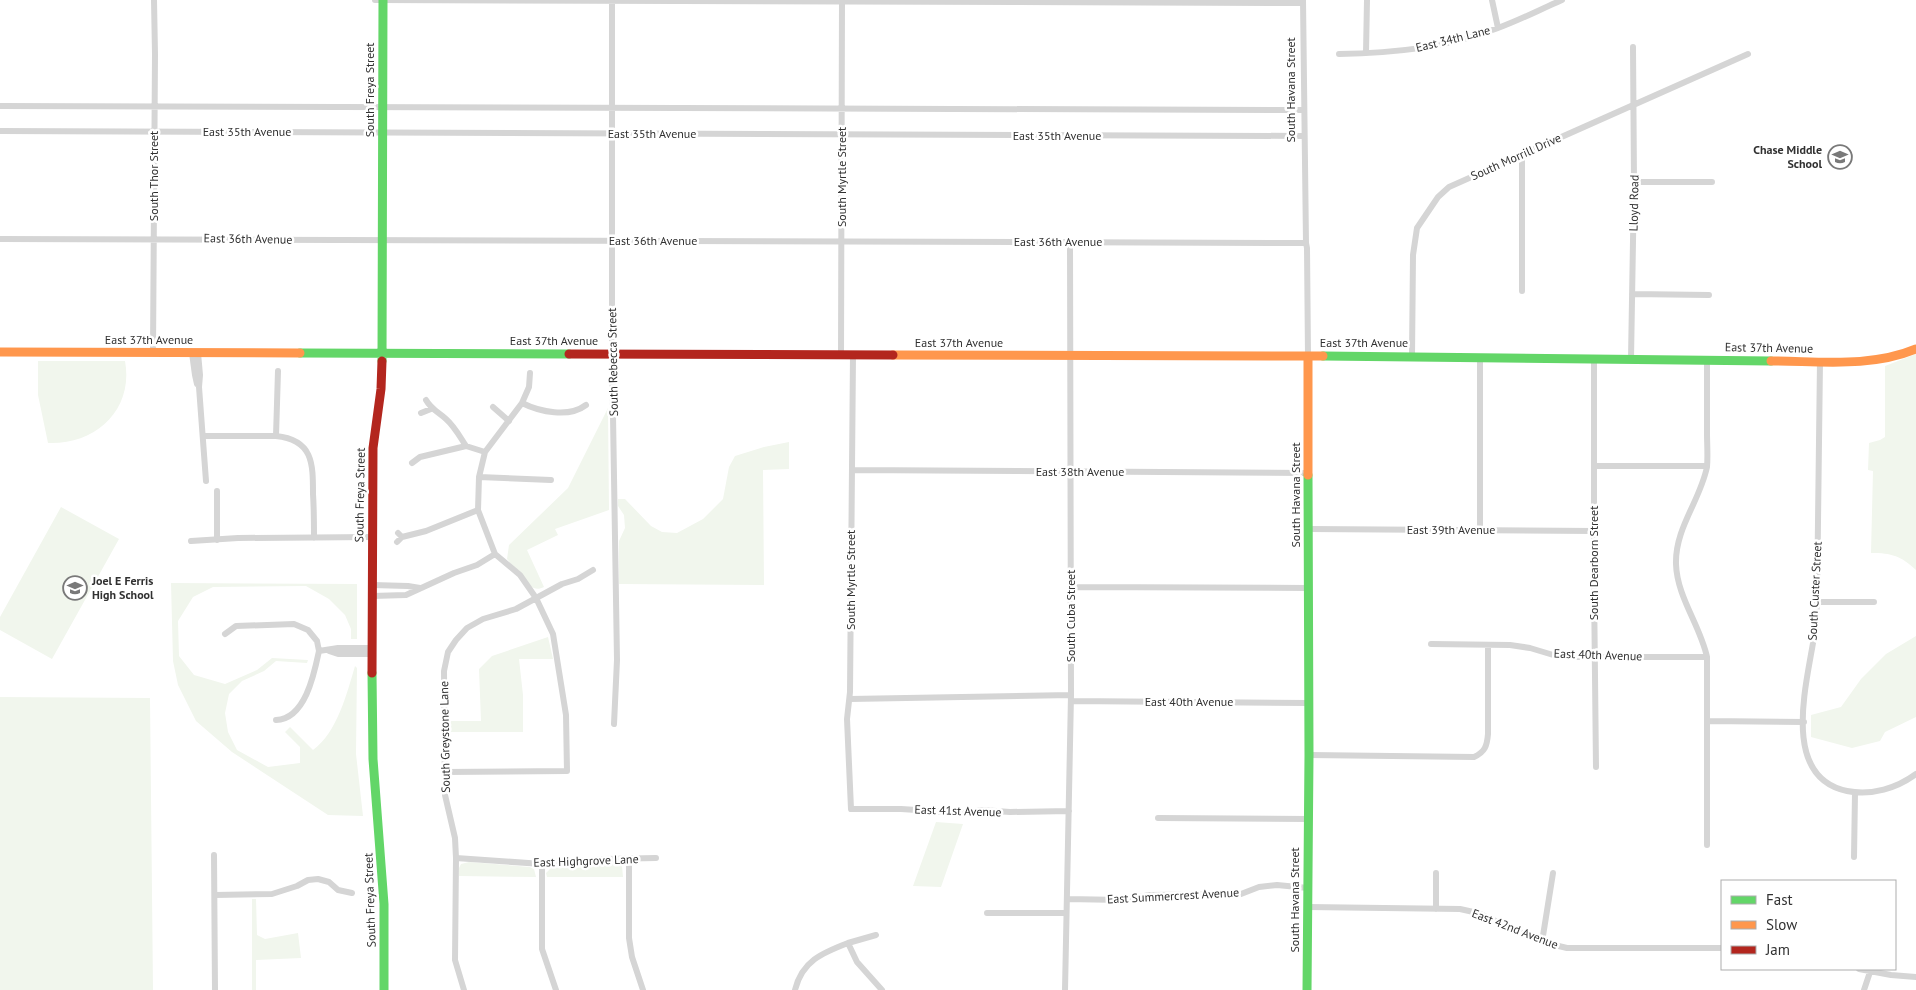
<svg xmlns="http://www.w3.org/2000/svg" width="1916" height="990" viewBox="0 0 1916 990" font-family="'PT Sans',sans-serif">
  <style>
    .green { fill: #f1f6ed }
    .lines { fill: none; stroke-linecap: round; stroke-linejoin: round }
    .street { stroke: #d5d5d5; stroke-width: 6 }
    .fast { stroke: #63d668; stroke-width: 9 }
    .slow { stroke: #ff974d; stroke-width: 9 }
    .jam { stroke: #b3261e; stroke-width: 9 }
    .labels { text-anchor: middle; stroke-width: 5; stroke-linejoin: round; paint-order: stroke }
    .street-label { font-size: 12px; fill: #313131; stroke: #fff }
    .poi-label { font-size: 12px; font-weight: bold; fill: #313131; stroke: #fff; text-anchor: end }
  </style>
  <rect width="100%" height="100%" fill="#fff"/>
  <path class="green" d="M1916,354V570C1901,556 1892,553 1871,553L1873,471L1868,470L1869,443L1880,440L1885,437V366Z
    M38,361H125C134,410 95,445 48,443L38,395Z
    M608,408L609,510L555,529L558,535L527,550L544,587C538,590 535,589 530,586L507,559L509,545L568,488Z
    M789,442V469L763,470L764,585L619,584V541L625,528L624,515L618,506V499H625L651,526L662,532L677,533L703,519L723,499L729,467L735,456L764,447Z
    M61,507L119,539L52,659L0,630V617Z
    M171,583L357,584V639H351V629L345,615L329,599L306,586L213,587L193,597L178,621L179,656L194,675L225,684L257,670L272,658L308,660L307,663L276,661L264,671L242,681L229,694L225,713L228,732L237,750L268,767L300,763V747L285,732L290,727L313,750C337,733 347,693 355,666L357,668L356,754L363,816L328,815L232,752L196,721L178,685L173,661Z
    M1916,636V717L1885,732L1880,741L1852,748L1811,737V715L1841,707L1861,679L1886,654Z
    M548,637L553,659H519L523,695V732H448V721H481L479,669L492,656Z
    M0,697L150,698L153,990H0Z
    M936,822L963,824L941,887L913,886Z
    M469,862L530,867L534,869L536,877L459,876V868L461,864Z
    M606,863H615L622,866L623,877H547L546,873L551,868Z
    M252,899H256L257,935L265,939L298,933L301,958L256,960V990H252Z"/>
  <g class="lines">
    <path class="street" d="M375,0L1303,3
      M612,0V354L617,660L614,724
      M1303,0L1306,243L1307,248L1308,356
      M1492,0L1498,28
      M1366,53L1367,0
      M1339,54C1393,53 1447,48 1498,28C1520,20 1541,9 1562,0
      M0,106L1303,110
      M0,131L1303,136
      M1634,182H1712
      M0,239L1306,243
      M1522,291V155
      M1632,294L1709,295
      M153,353L155,54L154,0
      M192,353L195,375L197,384
      M198,353L200,375L199,387L206,481
      M841,355L842,0
      M853,355L850,692L847,719L851,809H901L964,813L982,810L1010,812L1069,811
      M1412,356L1413,255L1417,228L1438,197L1449,187L1748,54
      M1480,357V530
      M1594,359V584L1596,767
      M1631,359L1634,182L1633,47
      M1707,360C1707,384 1707,409 1707,433C1707,444 1708,456 1707,467C1700,501 1675,528 1676,564C1677,597 1700,625 1707,657V845
      M1820,361L1817,602C1816,614 1816,625 1814,637C1807,683 1780,777 1847,791C1872,796 1897,788 1916,774
      M426,400C431,409 438,412 446,419C455,427 460,437 466,446L485,452
      M522,403C540,412 569,418 586,405
      M493,407L509,421
      M421,413L431,409
      M203,436H276C313,440 313,463 313,494C314,508 314,523 314,538
      M276,436L278,371
      M412,463L420,457L466,446
      M1594,466H1707
      M852,470L1309,473
      M479,477L551,480
      M217,491V540
      M1309,529L1594,531
      M398,533L402,537L426,531L478,510
      M191,541L238,538L372,537
      M397,542L402,537
      M372,585L408,586L420,588
      M1071,587L1308,588
      M372,596L406,595L454,573L477,565L495,554
      M1817,602H1874
      M225,634L236,626L294,624L308,630L317,641L319,651L338,648H372
      M1431,644L1510,645L1530,648L1560,657H1707
      M329,651L338,654H372
      M850,699L1071,695
      M1071,701L1308,703
      M276,720C305,719 314,675 319,651
      M1707,721L1804,722
      M1309,755L1474,757C1485,752 1487,746 1488,734V645
      M445,772L567,771L566,715L553,634L536,598L520,575L495,554L478,510L479,477L485,452L522,403L529,387L530,373
      M1158,818L1309,819
      M214,855L215,990
      M1854,857L1855,793
      M456,858L542,864L606,859L656,858
      M629,859V938L632,957L643,990
      M542,864V949L556,990
      M215,895L272,894L297,886L308,880L318,879L329,882L338,890L352,893
      M1067,899L1122,900L1150,895L1241,894L1259,887L1277,885L1308,888
      M1308,907L1460,909L1478,913L1542,942L1567,948H1722
      M1436,909V873
      M987,913H1065
      M876,935L848,943L857,962L882,990
      M1542,942L1553,873
      M1859,969L1891,975L1916,977
      M464,990L455,960L456,858L455,838L445,795L444,671L448,652L456,640L467,628L483,619L516,609L562,584L578,579L593,570
      M795,990C802,961 822,953 848,943
      M1065,990L1071,695L1070,242
      M1864,990L1870,972"/>
    <path class="fast" d="M300,353L569,354
      M1323,356L1771,361
      M382,361L383,0
      M372,673L373,759L384,904V990
      M1307,990L1309,755L1308,475"/>
    <path class="slow" d="M0,352L300,353
      M893,355L1323,356
      M1308,356V475
      M1771,361C1819,361 1871,368 1916,349"/>
    <path class="jam" d="M569,354L893,355
      M372,673L373,448L381,389L382,361"/>
  </g>
  <defs>
    <g id="school-ring" transform="scale(1.25)"><circle r="9.5" fill="#fff" stroke="#797979" stroke-width="1.5"/><path d="M0-5L7-2L0 1L-7-2ZM-4 1L0 2.5L4 1V4Q0 6-4 4Z" fill="#797979"/></g>
  </defs>
  <g fill-rule="evenodd">
    <use href="#school-ring" x="1840" y="157"/>
    <use href="#school-ring" x="75" y="588"/>
  </g>
  <g class="labels">
    <g class="street-label">
      <text transform="translate(1453 39) rotate(-14)" y="4">East 34th Lane</text>
      <text transform="translate(370 90) rotate(-90)" y="4">South Freya Street</text>
      <text transform="translate(1291 90) rotate(-90)" y="4">South Havana Street</text>
      <text x="247" y="136">East 35th Avenue</text>
      <text x="652" y="138">East 35th Avenue</text>
      <text x="1057" y="140">East 35th Avenue</text>
      <text transform="translate(1516 157) rotate(-24)" y="4">South Morrill Drive</text>
      <text transform="translate(154 176) rotate(-90)" y="4">South Thor Street</text>
      <text transform="translate(842 177) rotate(-90)" y="4">South Myrtle Street</text>
      <text transform="translate(1634 203) rotate(-89)" y="4">Lloyd Road</text>
      <text transform="translate(248 239) rotate(1)" y="4">East 36th Avenue</text>
      <text x="653" y="245">East 36th Avenue</text>
      <text x="1058" y="246">East 36th Avenue</text>
      <text x="149" y="344">East 37th Avenue</text>
      <text x="554" y="345">East 37th Avenue</text>
      <text x="959" y="347">East 37th Avenue</text>
      <text x="1364" y="347">East 37th Avenue</text>
      <text transform="translate(1769 348) rotate(1)" y="4">East 37th Avenue</text>
      <text transform="translate(613 362) rotate(-91)" y="4">South Rebecca Street</text>
      <text x="1080" y="476">East 38th Avenue</text>
      <text transform="translate(360 495) rotate(-89)" y="4">South Freya Street</text>
      <text transform="translate(1296 495) rotate(-90)" y="4">South Havana Street</text>
      <text x="1451" y="534">East 39th Avenue</text>
      <text transform="translate(1594 563) rotate(-90)" y="4">South Dearborn Street</text>
      <text transform="translate(851 580) rotate(-90)" y="4">South Myrtle Street</text>
      <text transform="translate(1815 591) rotate(-87)" y="4">South Custer Street</text>
      <text transform="translate(1071 616) rotate(-90)" y="4">South Cuba Street</text>
      <text transform="translate(1598 655) rotate(2)" y="4">East 40th Avenue</text>
      <text x="1189" y="706">East 40th Avenue</text>
      <text transform="translate(445 737) rotate(-91)" y="4">South Greystone Lane</text>
      <text transform="translate(958 811) rotate(2)" y="4">East 41st Avenue</text>
      <text transform="translate(586 861) rotate(-2)" y="4">East Highgrove Lane</text>
      <text transform="translate(1173 896) rotate(-3)" y="4">East Summercrest Avenue</text>
      <text transform="translate(370 900) rotate(-92)" y="4">South Freya Street</text>
      <text transform="translate(1295 900) rotate(-90)" y="4">South Havana Street</text>
      <text transform="translate(1515 929) rotate(21)" y="4">East 42nd Avenue</text>
    </g>
    <g class="poi-label">
      <text x="1822" y="154">Chase Middle<tspan x="1822" dy="14">School</tspan></text>
      <text x="92" y="585" text-anchor="start">Joel E Ferris<tspan x="92" dy="14">High School</tspan></text>
    </g>
  </g>
  <rect x="1721" y="880" width="175" height="90" fill="#ffffff" stroke="#adadad"/>
  <rect x="1731" y="896" width="25" height="8" fill="#63d668" stroke="#adadad"/>
  <text x="1766" y="905" font-size="15" fill="#313131">Fast</text>
  <rect x="1731" y="921" width="25" height="8" fill="#ff974d" stroke="#adadad"/>
  <text x="1766" y="930" font-size="15" fill="#313131">Slow</text>
  <rect x="1731" y="946" width="25" height="8" fill="#b3261e" stroke="#adadad"/>
  <text x="1766" y="955" font-size="15" fill="#313131">Jam</text>
</svg>
